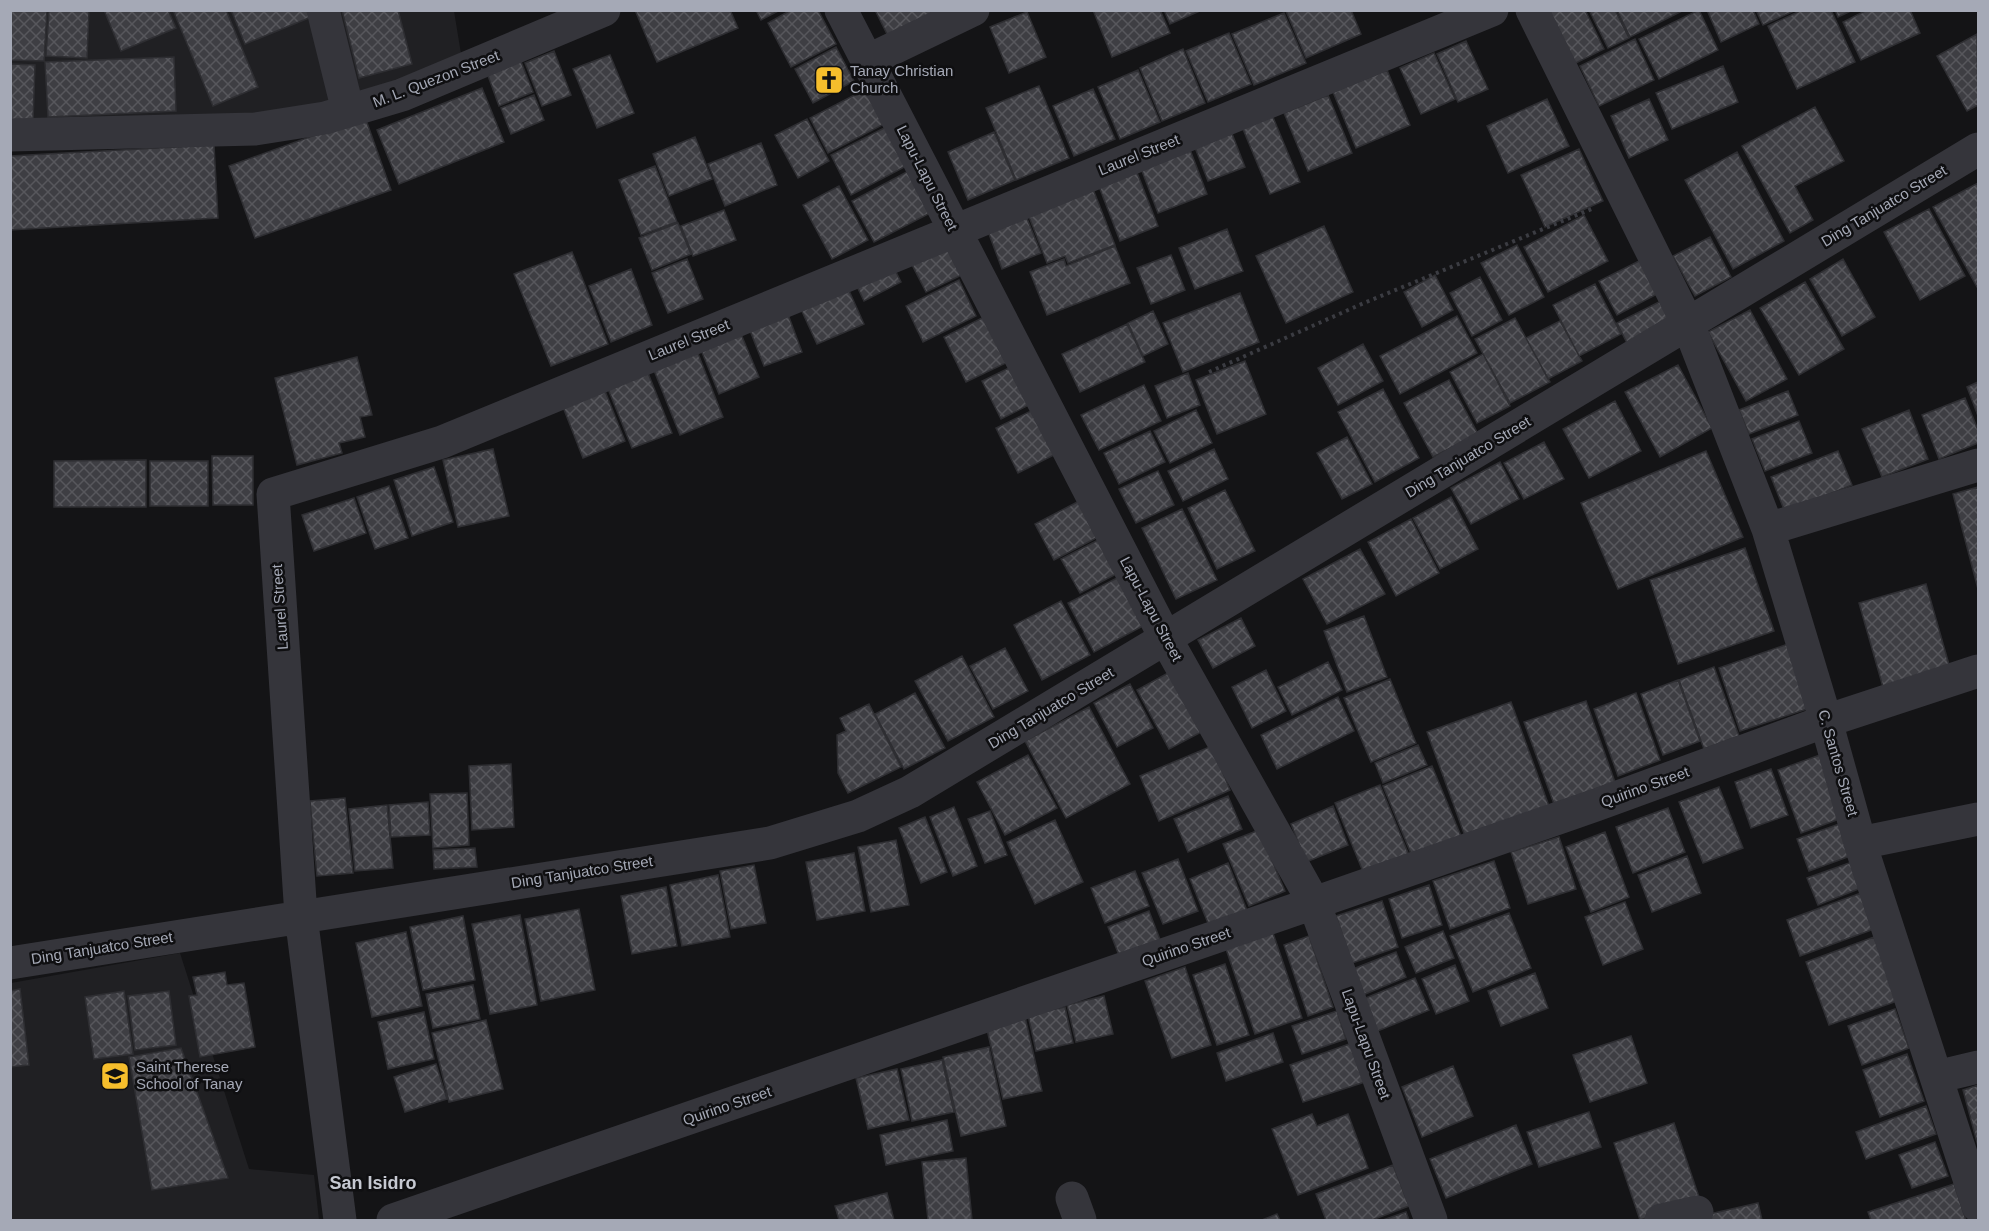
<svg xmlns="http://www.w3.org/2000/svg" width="1989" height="1231" viewBox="0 0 1989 1231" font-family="Arial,sans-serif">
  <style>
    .built { fill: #202023 }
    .building { fill: url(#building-cross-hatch); stroke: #2e2e32; stroke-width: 1.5 }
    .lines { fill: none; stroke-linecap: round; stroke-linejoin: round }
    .path { stroke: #3b3c42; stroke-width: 4; stroke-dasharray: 3 4.5; stroke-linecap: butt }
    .minor { stroke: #35353b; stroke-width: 33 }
    .labels { text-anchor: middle; stroke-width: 5; stroke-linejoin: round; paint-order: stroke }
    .poi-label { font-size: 15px; fill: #a5a9b6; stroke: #0f0f11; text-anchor: start }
    .street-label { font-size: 15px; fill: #a5a9b6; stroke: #0f0f11 }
    .quarter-label { font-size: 18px; font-weight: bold; fill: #c6c9d2; stroke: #0f0f11 }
  </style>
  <defs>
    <pattern id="building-cross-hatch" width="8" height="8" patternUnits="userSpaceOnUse" patternTransform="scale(1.5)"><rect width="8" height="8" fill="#3e3e43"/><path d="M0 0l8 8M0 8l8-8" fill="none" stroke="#57575c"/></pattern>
  </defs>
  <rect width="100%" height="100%" fill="#141416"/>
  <path class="built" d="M10,11H454L463,66L360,99L216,123L11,129Z
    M180,953L249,1169L314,1175L319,1220H11V983Z"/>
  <path class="building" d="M10,10H47L44,61L10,60Z
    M49,10H89L87,58L46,56Z
    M104,10H168L176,28L121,51Z
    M173,10H226L258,87L213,106Z
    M231,10H314L316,15L245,44Z
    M342,10H398L412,64L359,78Z
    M635,10H730L738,28L657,62Z
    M756,10H780L761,20Z
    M791,10H818L836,44L791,67L768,23Z
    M875,10H930L932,14L888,36Z
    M1093,10H1160L1170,33L1112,57Z
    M1164,10H1202L1170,24Z
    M1351,10L1361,34L1306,58L1286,11Z
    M1548,10H1585L1604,49L1570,66Z
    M1589,10H1615L1629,38L1608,48Z
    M1617,10H1684L1630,37Z
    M1699,10L1718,50L1659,79L1639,39Z
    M1707,10H1753L1759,24L1721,42Z
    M1756,10H1794V11L1763,25Z
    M1802,10H1831L1855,62L1797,89L1768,26Z
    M1835,10H1853L1838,17Z
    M1867,10H1910L1920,33L1861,60L1843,22Z
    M1027,12L1046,57L1009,73L990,27Z
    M1284,13L1306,63L1254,85L1232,34Z
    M1229,33L1251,84L1208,102L1186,51Z
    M1977,34L1978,105L1967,111L1937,56Z
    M1635,39L1654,80L1599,106L1580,66Z
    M1466,41L1488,89L1458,102L1437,54Z
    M836,47L854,81L813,103L795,69Z
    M1183,49L1205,103L1162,121L1140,68Z
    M554,51L571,95L542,106L525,63Z
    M1434,53L1455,99L1421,114L1400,68Z
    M610,55L634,113L597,128L573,69Z
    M174,57L176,111L48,117L45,62Z
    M520,59L533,92L499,106L487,73Z
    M10,64L35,65L33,122L10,121Z
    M1723,66L1738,102L1672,129L1656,93Z
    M1138,70L1160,122L1120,139L1098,87Z
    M1387,70L1410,125L1356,148L1333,92Z
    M1039,86L1069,158L1016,180L986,108Z
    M482,88L504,142L399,184L377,130Z
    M868,88L886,123L828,153L810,118Z
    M1093,89L1115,139L1074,156L1053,106Z
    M534,95L544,120L511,134L501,108Z
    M1328,95L1352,153L1308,171L1284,113Z
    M1547,99L1569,146L1508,173L1487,126Z
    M1649,99L1668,140L1629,158L1611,116Z
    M1815,107L1844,161L1795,186L1813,220L1790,233L1742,146Z
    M1270,110L1300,182L1270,194L1240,122Z
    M365,117L391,190L255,238L229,166Z
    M807,119L829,161L798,178L775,135Z
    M892,124L912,163L851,195L831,155Z
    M1231,131L1245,167L1208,181L1194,145Z
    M994,132L1015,180L968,200L948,152Z
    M695,137L712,179L669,196L653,154Z
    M761,143L777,185L725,206L708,164Z
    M214,145L218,218L10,230V156Z
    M1189,147L1207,194L1158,213L1140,166Z
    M1579,149L1603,201L1545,227L1521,175Z
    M1737,152L1784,241L1733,269L1685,180Z
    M655,166L677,222L641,235L619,180Z
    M916,167L938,209L874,242L852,201Z
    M1136,170L1158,226L1120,241L1098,184Z
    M1978,183V287H1977L1933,207Z
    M1091,184L1115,245L1068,263L1065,256L1047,263L1026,209Z
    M839,186L868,240L832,259L803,205Z
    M1929,209L1965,276L1920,300L1884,232Z
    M724,210L736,240L693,256L681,226Z
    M1024,211L1041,253L1002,269L986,226Z
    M1584,215L1608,261L1548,292L1524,247Z
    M678,223L691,254L652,270L639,238Z
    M1324,226L1353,292L1286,323L1256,256Z
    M1227,229L1243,271L1195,289L1179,248Z
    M947,235L966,273L926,292L907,255Z
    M1710,237L1731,277L1695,296L1673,256Z
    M1517,245L1544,297L1509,315L1481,263Z
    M1115,246L1130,283L1047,315L1030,272L1064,259L1066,266Z
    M572,252L608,344L551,366L514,274Z
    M1171,255L1185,290L1151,304L1137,268Z
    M687,259L703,299L668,313L652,273Z
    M1643,259L1661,292L1617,315L1599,281Z
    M1843,259L1875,317L1842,336L1810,279Z
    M891,262L901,282L864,301L854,280Z
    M631,269L652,325L611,342L589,286Z
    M1435,275L1453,310L1422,327L1404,292Z
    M1480,277L1502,320L1472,336L1450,293Z
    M959,280L976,316L923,342L906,306Z
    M1805,282L1844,349L1799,375L1760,308Z
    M846,284L864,324L817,344L799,305Z
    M1595,284L1621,334L1579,356L1553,305Z
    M1240,293L1259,342L1183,372L1163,323Z
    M1663,300L1673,320L1627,343L1617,323Z
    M786,309L802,352L764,366L747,323Z
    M1750,310L1787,379L1746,401L1708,332Z
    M1153,311L1168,344L1143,356L1128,323Z
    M988,315L1010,361L966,382L944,337Z
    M1457,316L1477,353L1400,394L1380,356Z
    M1515,318L1550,382L1510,403L1475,339Z
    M1560,321L1582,361L1548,379L1526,338Z
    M1127,324L1145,362L1080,392L1062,354Z
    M741,334L759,377L719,394L701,350Z
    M1363,344L1383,381L1338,405L1318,368Z
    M697,351L723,417L680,435L653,368Z
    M1483,354L1510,406L1477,423L1450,372Z
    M357,357L372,415L360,417L365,437L339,443L342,453L297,465L275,378Z
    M1245,361L1266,414L1217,434L1196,380Z
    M644,363L672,433L632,448L604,379Z
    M1015,365L1033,403L1001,419L982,381Z
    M1678,365L1712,428L1660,457L1625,392Z
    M1188,373L1200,405L1167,418L1155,386Z
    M1449,380L1478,434L1433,457L1404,403Z
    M1978,382V416L1967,387Z
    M1144,385L1161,421L1099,450L1081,415Z
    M603,386L625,441L583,458L561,402Z
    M1383,389L1419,458L1375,482L1338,412Z
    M1788,391L1798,415L1749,434L1739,410Z
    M1965,398L1978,430V443L1939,459L1922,415Z
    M1615,401L1641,451L1589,478L1563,429Z
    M1035,409L1056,454L1018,473L996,428Z
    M1196,410L1212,443L1170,463L1154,431Z
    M1909,410L1928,459L1882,477L1862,429Z
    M1799,421L1812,453L1765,471L1752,439Z
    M1150,431L1165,462L1119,484L1104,453Z
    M1347,437L1372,484L1342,499L1317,453Z
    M1544,442L1564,479L1524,499L1504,463Z
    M493,449L509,516L458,527L443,460Z
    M1214,449L1228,479L1183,501L1168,471Z
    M1706,451L1743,537L1618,589L1581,503Z
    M1838,451L1852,485L1785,512L1771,477Z
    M212,456H253V505H213Z
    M146,460V507H54V461Z
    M150,461H208V506H150Z
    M1500,462L1519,499L1471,524L1451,488Z
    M434,467L453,522L412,536L394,480Z
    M1158,471L1174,505L1136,523L1119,489Z
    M389,486L408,538L375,549L357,497Z
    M1978,487V589L1953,494Z
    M1225,490L1255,551L1217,569L1188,508Z
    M1451,497L1478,549L1440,569L1413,518Z
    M354,498L366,533L314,551L302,515Z
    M1085,498L1104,534L1054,560L1035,524Z
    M1182,509L1217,580L1176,599L1142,528Z
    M1411,519L1439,573L1396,596L1368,542Z
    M1102,538L1120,572L1080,593L1061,559Z
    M1745,548L1774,631L1678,664L1650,580Z
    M1360,549L1385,594L1327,624L1303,579Z
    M1117,578L1143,626L1094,652L1068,603Z
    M1926,584L1950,668L1883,687L1859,603Z
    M1061,601L1090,655L1042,680L1014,625Z
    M1364,616L1387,677L1347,692L1324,631Z
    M1241,618L1255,646L1213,668L1198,640Z
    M1791,643L1813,707L1740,731L1719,668Z
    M1005,648L1028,691L993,709L970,666Z
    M962,656L994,717L948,741L915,681Z
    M1328,662L1342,690L1292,715L1278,687Z
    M1714,667L1739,736L1704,749L1679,680Z
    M1177,668L1209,728L1169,749L1137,690Z
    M1266,670L1286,711L1252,728L1232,687Z
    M1390,679L1416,743L1371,762L1344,698Z
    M1678,680L1700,741L1663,755L1641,694Z
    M1130,684L1153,728L1117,747L1094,703Z
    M915,693L945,748L904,769L875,714Z
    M1636,693L1660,760L1618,776L1594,709Z
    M1338,697L1354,731L1277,769L1261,735Z
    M1586,701L1615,782L1554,804L1524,722Z
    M1511,702L1549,806L1465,836L1427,732Z
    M869,704L901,767L848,793L838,773L837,735L846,731L840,718Z
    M1089,707L1130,784L1066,818L1025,741Z
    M1418,745L1427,765L1383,783L1375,763Z
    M1212,746L1230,790L1159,821L1140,776Z
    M1028,755L1057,808L1005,835L977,782Z
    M1820,755L1842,818L1801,833L1778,770Z
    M511,764L514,827L472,830L469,766Z
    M1432,766L1461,836L1412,856L1383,786Z
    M1771,769L1788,815L1751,828L1735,782Z
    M1380,785L1411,860L1366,879L1335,803Z
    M1719,787L1743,848L1703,863L1679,802Z
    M467,793L469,845L433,848L430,794Z
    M1228,796L1242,829L1188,852L1174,819Z
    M345,798L353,873L317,876L310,801Z
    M428,802L430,835L391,837L389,805Z
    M387,805L393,868L355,871L349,809Z
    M1333,806L1348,845L1306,862L1291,824Z
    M954,807L977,866L953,876L930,817Z
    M1668,808L1685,852L1633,873L1616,827Z
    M990,811L1007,855L985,863L968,819Z
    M925,817L947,872L921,883L899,828Z
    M1055,820L1083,882L1035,904L1007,842Z
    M1842,823L1853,855L1809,871L1797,839Z
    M1259,830L1285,891L1249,906L1223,844Z
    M1605,832L1629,897L1591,912L1566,847Z
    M1559,837L1576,889L1528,904L1511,852Z
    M896,840L909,905L871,912L858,847Z
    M475,848L477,867L434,869L433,850Z
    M854,853L865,911L817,920L806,862Z
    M1687,856L1701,893L1652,912L1638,875Z
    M1178,859L1198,911L1163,924L1142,873Z
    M1494,861L1510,908L1450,929L1433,881Z
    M1852,862L1861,888L1818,905L1807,878Z
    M1228,863L1248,913L1210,928L1190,879Z
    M754,865L766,923L731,929L720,871Z
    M1135,871L1149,906L1105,923L1091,888Z
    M718,875L730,937L682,946L670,885Z
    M1429,885L1442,925L1402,938L1389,899Z
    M666,887L677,946L632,954L621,896Z
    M1861,893L1874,929L1800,956L1787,920Z
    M1382,901L1398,947L1352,963L1336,916Z
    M1625,902L1643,949L1603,965L1585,917Z
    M579,909L595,990L541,1001L525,919Z
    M1149,911L1161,942L1120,958L1108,927Z
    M1509,913L1531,968L1473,992L1450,936Z
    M520,915L537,1005L490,1014L472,924Z
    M463,916L475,980L423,990L410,927Z
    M1443,931L1454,958L1416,973L1405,947Z
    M406,932L422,1006L372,1017L356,943Z
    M1273,933L1302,1018L1255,1034L1226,949Z
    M1309,936L1333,1007L1308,1016L1284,945Z
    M1874,937L1897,1001L1829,1025L1806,962Z
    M1396,952L1406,977L1363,995L1353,969Z
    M1225,964L1249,1035L1217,1045L1193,975Z
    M1455,965L1469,1001L1436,1014L1422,979Z
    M1185,967L1211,1045L1172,1058L1145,981Z
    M225,972L227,985L244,983L255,1047L200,1057L189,996L197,995L193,977Z
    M1535,973L1548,1008L1501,1026L1488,991Z
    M1415,978L1429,1010L1375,1032L1361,1000Z
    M473,985L480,1019L433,1028L426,994Z
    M20,989L29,1065L10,1067V991Z
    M124,991L133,1054L94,1059L85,997Z
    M169,991L176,1045L135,1050L128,996Z
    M1104,996L1113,1034L1076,1042L1067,1005Z
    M1065,1007L1073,1043L1036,1051L1028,1015Z
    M1895,1009L1909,1048L1862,1065L1848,1026Z
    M1337,1011L1346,1039L1302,1054L1292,1026Z
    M424,1012L434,1059L388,1069L378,1022Z
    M1025,1017L1042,1091L1003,1099L986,1025Z
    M486,1020L503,1089L449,1102L432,1033Z
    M1273,1033L1283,1062L1226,1081L1217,1053Z
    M1631,1036L1647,1083L1590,1102L1573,1055Z
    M1352,1043L1365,1082L1303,1102L1290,1065Z
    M989,1047L1006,1126L961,1136L943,1057Z
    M181,1048L228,1178L152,1190L129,1057Z
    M1907,1054L1924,1101L1880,1117L1863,1070Z
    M942,1060L954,1112L912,1121L901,1069Z
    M436,1064L447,1099L405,1112L394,1077Z
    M1453,1066L1473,1116L1422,1137L1402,1087Z
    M897,1069L909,1120L868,1129L856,1078Z
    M1978,1085V1146L1963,1090Z
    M1926,1106L1936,1134L1866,1159L1856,1132Z
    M1589,1112L1601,1147L1539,1167L1527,1132Z
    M1312,1114L1317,1126L1348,1114L1368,1168L1298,1195L1272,1129Z
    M947,1120L953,1151L886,1165L880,1135Z
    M1674,1123L1700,1200L1640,1220L1614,1143Z
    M1516,1125L1532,1164L1446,1198L1430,1159Z
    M1935,1142L1948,1176L1912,1188L1899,1155Z
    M966,1158L972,1220H928L922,1162Z
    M1393,1165L1409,1206L1372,1220H1326L1316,1194Z
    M1954,1184L1966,1220H1871L1868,1212Z
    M887,1193L894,1220H839L835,1206Z
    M1758,1203L1762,1220H1706L1705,1215Z
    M1406,1212L1409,1220H1383Z
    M1277,1214L1280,1220H1262Z"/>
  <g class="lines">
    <path class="path" d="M1209,372L1364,303L1594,208"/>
    <path class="minor" d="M323,10L348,111
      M841,10L1166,639L1314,903L1431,1220
      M1532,10L1688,324L1768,529L1826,721L1860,843L1978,1206
      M867,61L973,10
      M10,135L255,129L325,118L402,95L604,10
      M1768,529L1978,465
      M1860,843L1978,819
      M10,963L770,843L858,816L910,792L1978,149
      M1936,1077L1978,1067
      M1072,1198L1080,1220
      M340,1220L301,916L273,494L442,442L1492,10
      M393,1220L1314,903L1596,805L1826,721L1978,671
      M1661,1220L1697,1212"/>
  </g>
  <defs>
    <g id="church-square" transform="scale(1.5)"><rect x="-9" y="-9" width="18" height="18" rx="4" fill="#f6be2c" stroke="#0f0f11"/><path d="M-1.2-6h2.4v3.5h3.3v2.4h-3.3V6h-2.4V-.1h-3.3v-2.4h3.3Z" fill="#111"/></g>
    <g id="school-square" transform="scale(1.5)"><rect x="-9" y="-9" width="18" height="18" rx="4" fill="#f6be2c" stroke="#0f0f11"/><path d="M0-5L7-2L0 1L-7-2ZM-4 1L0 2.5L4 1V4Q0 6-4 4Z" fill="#111"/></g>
  </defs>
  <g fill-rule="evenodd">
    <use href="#church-square" x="829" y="80"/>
    <use href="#school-square" x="115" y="1076"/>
  </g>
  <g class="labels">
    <g class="poi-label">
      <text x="850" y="76">Tanay Christian<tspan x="850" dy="17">Church</tspan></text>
      <text x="136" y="1072">Saint Therese<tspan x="136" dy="17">School of Tanay</tspan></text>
    </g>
    <g class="street-label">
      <text transform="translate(436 79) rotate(-21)" y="5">M. L. Quezon Street</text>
      <text transform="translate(1139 155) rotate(-22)" y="5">Laurel Street</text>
      <text transform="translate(927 178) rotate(63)" y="5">Lapu-Lapu Street</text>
      <text transform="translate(1884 206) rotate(-31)" y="5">Ding Tanjuatco Street</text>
      <text transform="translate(689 340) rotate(-22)" y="5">Laurel Street</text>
      <text transform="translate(1468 457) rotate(-31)" y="5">Ding Tanjuatco Street</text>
      <text transform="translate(280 607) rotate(-94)" y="5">Laurel Street</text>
      <text transform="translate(1151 609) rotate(62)" y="5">Lapu-Lapu Street</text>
      <text transform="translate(1051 708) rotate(-31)" y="5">Ding Tanjuatco Street</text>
      <text transform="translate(1838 763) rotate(74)" y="5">C. Santos Street</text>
      <text transform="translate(1645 787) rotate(-20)" y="5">Quirino Street</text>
      <text transform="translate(582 872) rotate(-9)" y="5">Ding Tanjuatco Street</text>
      <text transform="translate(1186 947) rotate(-19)" y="5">Quirino Street</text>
      <text transform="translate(102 948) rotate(-9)" y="5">Ding Tanjuatco Street</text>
      <text transform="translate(1366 1044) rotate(70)" y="5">Lapu-Lapu Street</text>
      <text transform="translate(727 1106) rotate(-19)" y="5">Quirino Street</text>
    </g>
    <g class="quarter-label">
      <text x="373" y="1189">San Isidro</text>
    </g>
  </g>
  <rect width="1989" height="1231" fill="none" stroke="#a5a9b6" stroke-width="24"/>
</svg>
